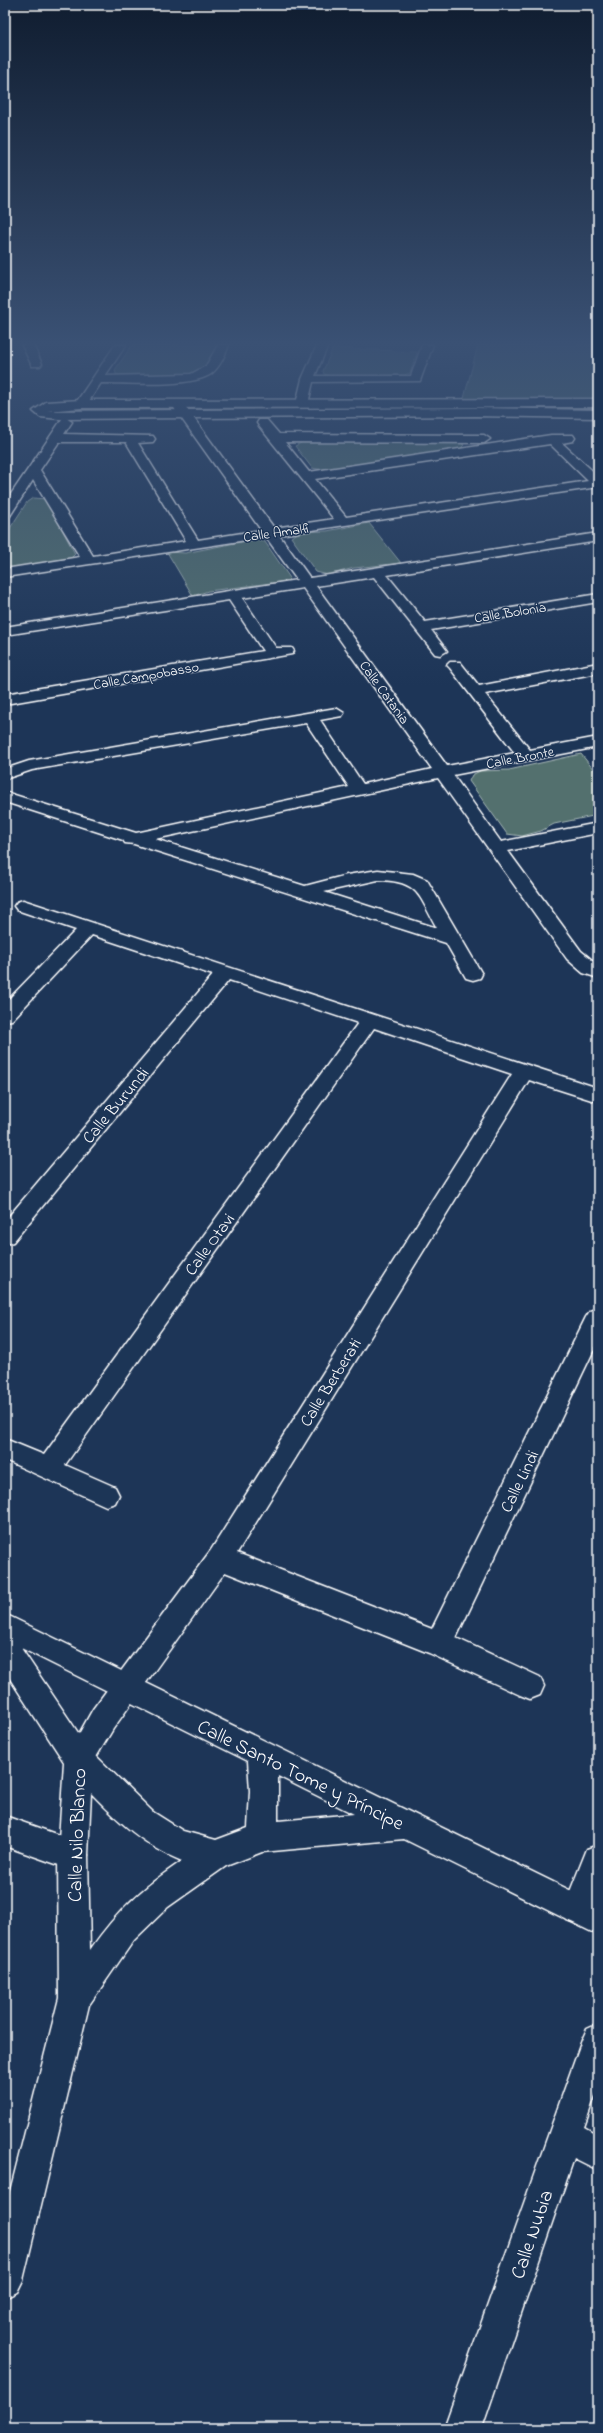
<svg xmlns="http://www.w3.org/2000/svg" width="603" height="2433" viewBox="0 0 603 2433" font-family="'Indie Flower',sans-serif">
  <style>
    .green { fill: #52706e; stroke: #a8b8b6 }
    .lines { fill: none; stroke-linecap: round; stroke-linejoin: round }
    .minor-casing { stroke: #fff; stroke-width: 3 }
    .tertiary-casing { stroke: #fff; stroke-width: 3 }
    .minor { fill: #1d3557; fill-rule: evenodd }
    .tertiary { fill: #1d3557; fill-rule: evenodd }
    .labels { text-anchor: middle; stroke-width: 3; stroke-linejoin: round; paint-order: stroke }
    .far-street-label { font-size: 14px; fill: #fff; stroke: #1d3557 }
    .street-label { font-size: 17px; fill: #fff; stroke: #1d3557 }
    .near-street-label { font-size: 20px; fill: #fff; stroke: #1d3557 }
  </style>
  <rect width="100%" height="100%" fill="#1d3557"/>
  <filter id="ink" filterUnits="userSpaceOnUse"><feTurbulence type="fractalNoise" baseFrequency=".025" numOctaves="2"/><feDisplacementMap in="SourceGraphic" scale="8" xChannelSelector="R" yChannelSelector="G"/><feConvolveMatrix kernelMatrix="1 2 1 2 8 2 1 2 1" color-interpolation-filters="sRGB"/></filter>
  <g filter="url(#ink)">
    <path class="green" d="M132,345H217L203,373L196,376H124L116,374L115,370Z
      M478,345H598V401L463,402Z
      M333,348L417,352L410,373L404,375L331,376L324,374L323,371Z
      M305,441L459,442L464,445L460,449L323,470L312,468L295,446Z
      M33,498L46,499L75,554L70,559L5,569V536L27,502Z
      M369,523L401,563L354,568L328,575L316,572L291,537L300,532L327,531Z
      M256,539L265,542L290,578L287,581L208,591L193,596L167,552L185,553Z
      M581,754L598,775V815L554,824L541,831L522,836L507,834L469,781L472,775L480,771L509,770Z"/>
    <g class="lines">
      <g class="minor-casing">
        <path id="minor" d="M22,345H33L42,364L40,366H32Z
          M115,345H126L105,376L191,374L206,366L218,345H229C225,355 220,367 211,374C190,388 128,383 101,383L85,407H77L75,404Z
          M317,345H328L315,376H411L422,345H433L420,381L313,382L308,404L306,407H298L296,404L302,379Z
          M178,401L182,402L274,528L334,519L259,426L257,423L259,420H267L279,434L484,435L490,439L484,443L285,442L309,472L551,435H573L575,438L573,441L562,443L598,476V487L279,535L310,578L598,533V541L387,575L425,622L598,594V602L431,630L447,651L440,655L435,654L374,577L316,586L447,766L515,753L450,668L447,665L450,662H460L479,686L598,663V673L485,694L530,750L598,737V747L453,775L501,842L598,823V833L508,851L581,951L598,965V978L583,973L567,959L438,778L155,839L305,886L347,875L378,870L413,874L427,880L482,974L480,978L473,980L466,978L446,943L134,844L125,843L123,840L5,802V792L136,833L349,787L306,723L32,770L5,779V769L29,761L336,708L344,713L342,716L320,720L363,784L432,769L303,588L242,598L276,648H292L294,651L292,654L5,704V694L263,651L229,600L5,635V627L297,580L266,537L5,577V569L80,557L33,480L10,516L5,517V503L62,419L66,418L72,422L64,434L153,436L155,439L153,442L138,443L198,540L261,530L172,405ZM59,442H126L186,541L93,556L40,470ZM550,444L588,481L346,517L315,479ZM378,880C420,881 418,895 437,928L324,892Z
          M23,900L598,1088V1102L529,1080L237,1553L432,1629L586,1317L590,1311L598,1308V1341L456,1638L540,1677L544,1686L540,1695L530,1699L520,1695L429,1653L225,1572L113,1729L89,1769L79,1773L69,1769L65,1759L93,1709L211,1550L512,1074L374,1028L65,1465L115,1487L119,1495L115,1503L106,1506L5,1460V1439L44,1455L358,1023L229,980L13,1242L5,1244V1221L213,975L92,935L12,1020L5,1021V1003L76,930L17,910L14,906L17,902Z
          M5,1816L84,1844L88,1855L84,1866L73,1870L5,1846Z
          M598,1845V1897L589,1920L578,1924L567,1920L563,1909L587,1849Z
          M598,2024V2087L584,2127L598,2135V2170L574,2158L482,2428H444L582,2040L587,2029Z"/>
      </g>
      <g class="tertiary-casing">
        <path id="tertiary" d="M598,399V407L81,408L47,411L477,408L598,410V418L477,416L59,419L40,417L33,411L46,402L81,400Z
          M5,1614L598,1904V1935L404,1839L262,1852L226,1866L168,1907L134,1940L89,2005L23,2280L17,2292L5,2298V2211L59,1998L58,1855L64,1762L5,1671ZM21,1648L248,1761L250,1791L248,1828L216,1840L183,1831L153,1812L89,1749ZM278,1776L354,1814L278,1821ZM91,1793C118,1821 145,1846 182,1861C141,1889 119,1909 90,1950L88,1855Z"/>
      </g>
      <use href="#minor" class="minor"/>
      <use href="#tertiary" class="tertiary"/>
    </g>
  </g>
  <linearGradient id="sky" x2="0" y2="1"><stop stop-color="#101d30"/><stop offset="0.5" stop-color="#3a5174"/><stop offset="1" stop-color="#3a5174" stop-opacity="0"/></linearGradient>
  <rect width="603" height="686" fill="url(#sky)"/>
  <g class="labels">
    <g class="far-street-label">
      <text transform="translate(277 532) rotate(-8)" y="5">Calle Amalfi</text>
      <text transform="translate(510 612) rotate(-9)" y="5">Calle Bolonia</text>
      <text transform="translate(146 675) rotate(-10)" y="5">Calle Campobasso</text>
      <text transform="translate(385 692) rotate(54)" y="5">Calle Catania</text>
      <text transform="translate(520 757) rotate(-11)" y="5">Calle Bronte</text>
    </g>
    <g class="street-label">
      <text transform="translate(115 1105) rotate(-50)" y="6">Calle Burundi</text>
      <text transform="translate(209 1244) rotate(-54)" y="6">Calle Otavi</text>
      <text transform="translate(330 1382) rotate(-58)" y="6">Calle Berberati</text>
      <text transform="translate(519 1481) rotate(-64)" y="6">Calle Lindi</text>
    </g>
    <g class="near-street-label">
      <text transform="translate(301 1774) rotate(26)" y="7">Calle Santo Tome y Príncipe</text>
      <text transform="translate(76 1835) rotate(-88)" y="7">Calle Nilo Blanco</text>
      <text transform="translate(531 2234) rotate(-71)" y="7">Calle Nubia</text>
    </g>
  </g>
  <rect width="603" height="2433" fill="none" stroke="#1d3557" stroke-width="20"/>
  <rect x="10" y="10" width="583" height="2413" fill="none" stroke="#fff" stroke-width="1.5" filter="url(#ink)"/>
</svg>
